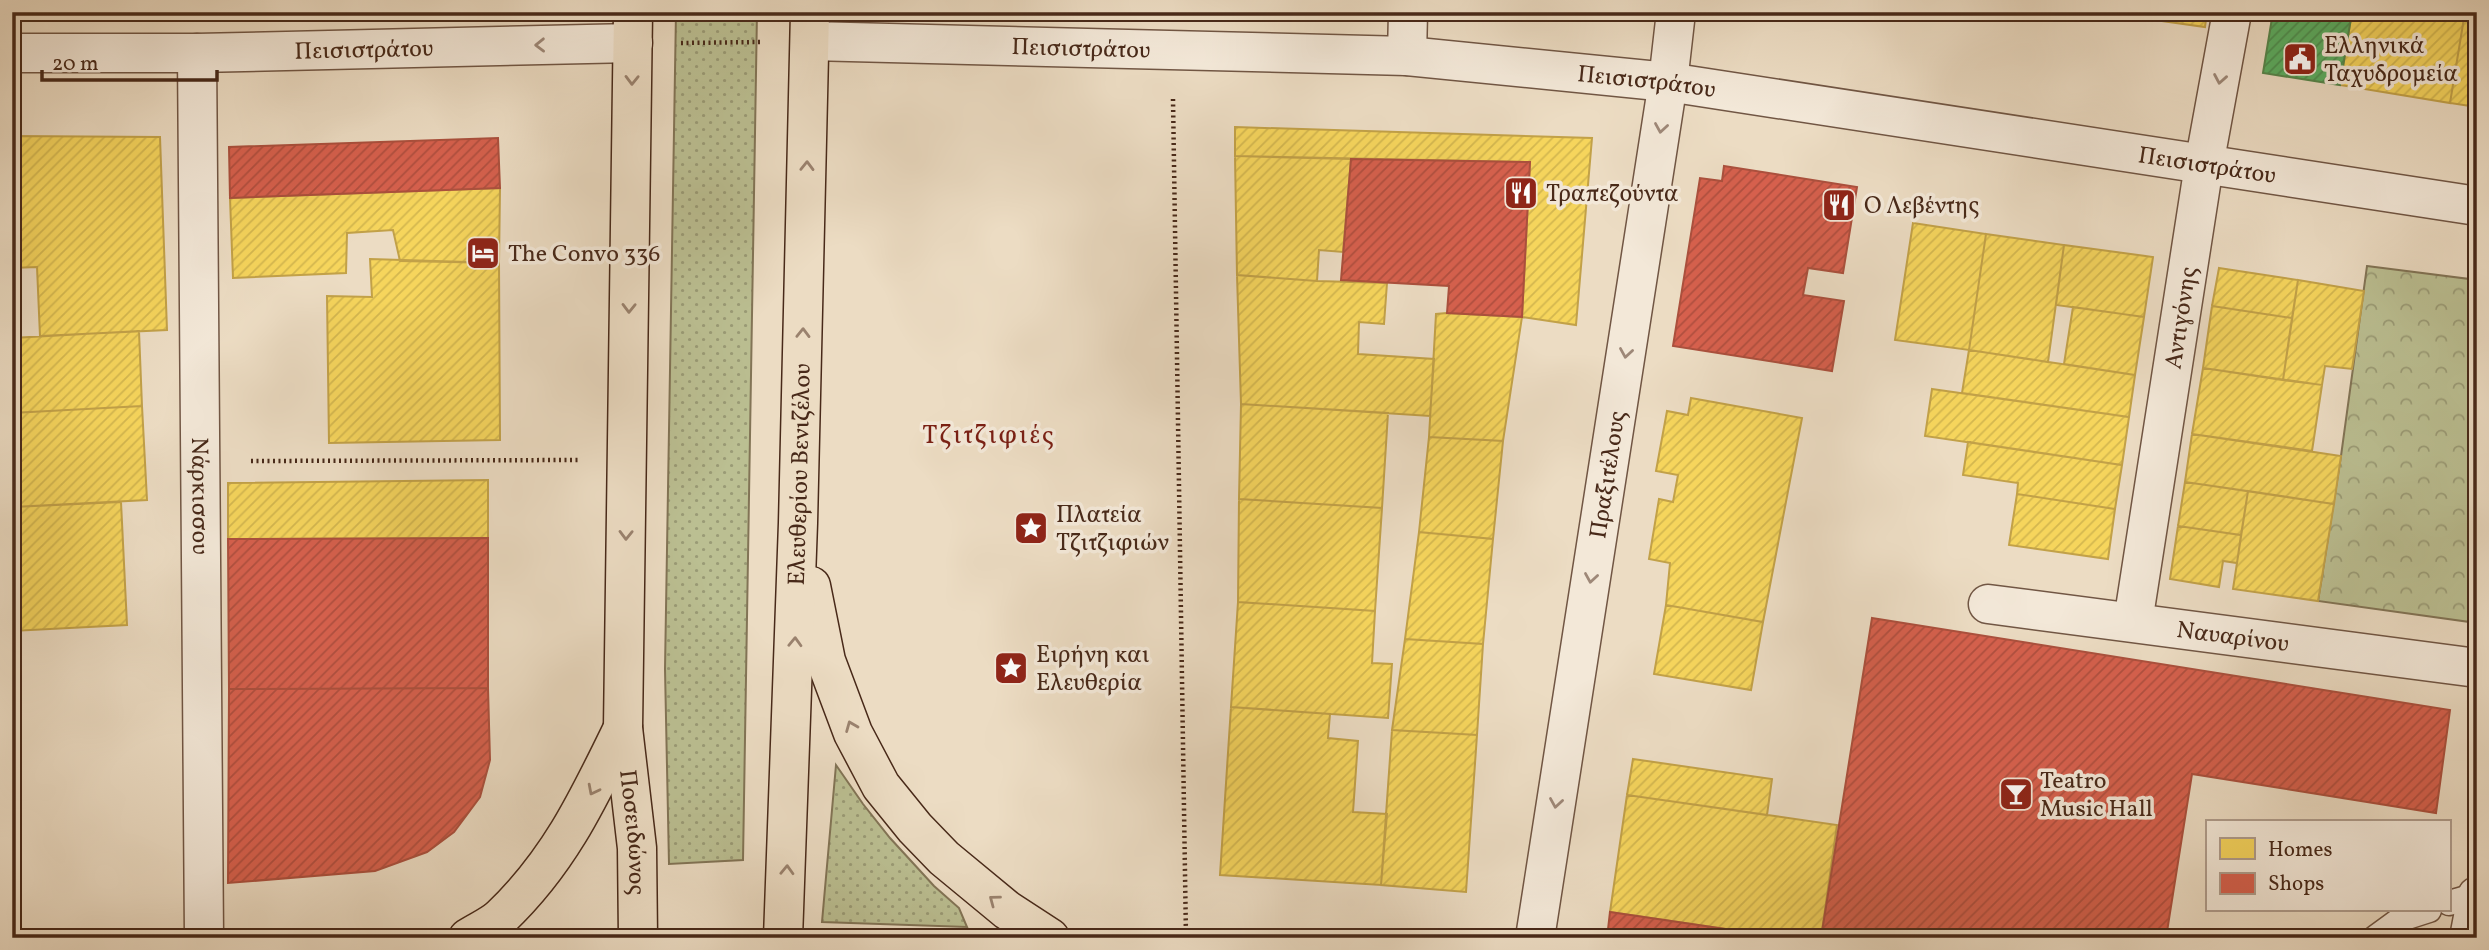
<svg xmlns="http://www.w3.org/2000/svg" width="2489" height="950" viewBox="0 0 2489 950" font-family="Vollkorn,serif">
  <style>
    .grass { fill: url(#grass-dots); stroke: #827456; stroke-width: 2 }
    .park { fill: url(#park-crowns); stroke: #827456; stroke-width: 2 }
    .homes { fill: url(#homes-hatch); stroke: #c2a148; stroke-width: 2 }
    .shops { fill: url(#shops-hatch); stroke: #ab503d; stroke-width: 2 }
    .public { fill: url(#public-hatch); stroke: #55864b; stroke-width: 2 }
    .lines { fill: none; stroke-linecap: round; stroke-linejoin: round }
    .lane-casing { stroke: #715644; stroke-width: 27 }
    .street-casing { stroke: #715644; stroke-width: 41 }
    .primary-casing { stroke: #482919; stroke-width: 41 }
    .path { stroke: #482919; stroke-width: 4.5; stroke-dasharray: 2 3.5; stroke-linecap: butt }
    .lane { stroke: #f3e8d8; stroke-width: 24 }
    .street { stroke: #f3e8d8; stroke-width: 38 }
    .primary { stroke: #ecdcc3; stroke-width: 38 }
    .oneway { stroke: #9e8878 }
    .oneway2 { stroke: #9a826e }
    .labels { text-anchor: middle; stroke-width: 7; stroke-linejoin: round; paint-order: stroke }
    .poi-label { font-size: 24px; fill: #482919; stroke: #f3e8d8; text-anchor: start }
    .street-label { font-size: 24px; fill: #482919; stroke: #f3e8d8 }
    .neighbourhood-label { font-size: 26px; letter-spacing: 2px; fill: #7a1f14; stroke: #f3e8d8 }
  </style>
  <defs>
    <pattern id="grass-dots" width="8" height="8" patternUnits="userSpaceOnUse" patternTransform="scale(1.75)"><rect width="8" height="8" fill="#bbbf92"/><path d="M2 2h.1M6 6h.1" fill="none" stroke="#9a9b76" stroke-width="1.8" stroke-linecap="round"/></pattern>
    <pattern id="park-crowns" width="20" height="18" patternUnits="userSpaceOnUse" patternTransform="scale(1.75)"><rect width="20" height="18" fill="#bbbf92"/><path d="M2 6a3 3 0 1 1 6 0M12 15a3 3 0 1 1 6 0" fill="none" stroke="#9a9b76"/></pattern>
    <pattern id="homes-hatch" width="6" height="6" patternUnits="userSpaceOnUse" patternTransform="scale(1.75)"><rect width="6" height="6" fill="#f6d55c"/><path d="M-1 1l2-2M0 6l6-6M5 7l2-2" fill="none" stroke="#d4b74f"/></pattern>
    <pattern id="shops-hatch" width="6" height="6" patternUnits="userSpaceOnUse" patternTransform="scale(1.75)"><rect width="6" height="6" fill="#d6604d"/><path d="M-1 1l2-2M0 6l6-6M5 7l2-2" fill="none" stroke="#b04f3f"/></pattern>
    <pattern id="public-hatch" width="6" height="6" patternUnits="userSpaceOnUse" patternTransform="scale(1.75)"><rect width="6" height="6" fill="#5aae61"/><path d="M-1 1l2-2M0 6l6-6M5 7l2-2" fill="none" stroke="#4c8e4f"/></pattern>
  </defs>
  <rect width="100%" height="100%" fill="#ecdcc3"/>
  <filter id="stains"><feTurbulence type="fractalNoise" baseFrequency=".00286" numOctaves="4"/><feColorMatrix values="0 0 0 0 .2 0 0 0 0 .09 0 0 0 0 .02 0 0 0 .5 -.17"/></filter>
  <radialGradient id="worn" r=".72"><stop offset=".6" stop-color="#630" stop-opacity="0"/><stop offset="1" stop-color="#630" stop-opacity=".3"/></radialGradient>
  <path class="grass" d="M676,12H757L743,860L669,864L665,669Z
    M836,765L863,804L890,838L934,886L959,908L967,927L822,922Z"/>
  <path class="park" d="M2367,266L2477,280V623L2318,601L2341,456Z"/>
  <path class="homes" d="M2098,12H2207L2205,27Z
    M2352,12H2465L2450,103L2340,85Z
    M2465,12H2477V107L2450,103Z
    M1235,127L1592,138L1576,325L1522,317L1530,162L1235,156Z
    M12,136L160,137L167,330L40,336L37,267L12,268Z
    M1235,156L1351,159L1343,252L1319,250L1317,281L1237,275Z
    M500,188L499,263L400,261L393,230L347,233L346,273L233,278L230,198Z
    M1913,223L1986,234L1969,350L1895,340Z
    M1986,234L2064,245L2048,362L1969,350Z
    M2064,245L2153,257L2144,317L2056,305Z
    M370,259L499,263L500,440L329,443L327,296L372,297Z
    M2219,268L2298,280L2292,318L2212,306Z
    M1237,275L1317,281L1387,283L1384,324L1359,322L1358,354L1434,359L1430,416L1241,404Z
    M2298,280L2364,291L2352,369L2325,366L2322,385L2283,380Z
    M2212,306L2292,318L2283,380L2203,368Z
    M2073,307L2144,317L2135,375L2064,364Z
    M1447,313L1522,317L1503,441L1429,437L1436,314Z
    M139,331L142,406L12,413V338Z
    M1969,350L2135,375L2129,417L1962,393Z
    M2203,368L2322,385L2312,451L2192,434Z
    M1932,389L2129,417L2122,465L1925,436Z
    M1691,398L1802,418L1763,622L1666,605L1670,563L1649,559L1659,499L1673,502L1678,475L1656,471L1667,411L1688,415Z
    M1241,404L1388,413L1382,508L1239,499Z
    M142,406L147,500L13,507L12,413Z
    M2192,434L2341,456L2334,504L2185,482Z
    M1429,437L1503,441L1493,539L1419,532Z
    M1968,442L2122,465L2115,509L2017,494L2018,483L1963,475Z
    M488,480V538L228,539V483Z
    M2185,482L2248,491L2241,535L2178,526Z
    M2248,491L2334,504L2318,601L2233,589Z
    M2017,494L2115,509L2108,559L2009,545Z
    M1239,499L1382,508L1375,611L1238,602Z
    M121,502L127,625L12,631V545L15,544L13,507Z
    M2178,526L2241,535L2237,563L2223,561L2219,587L2170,579Z
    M1419,532L1493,539L1483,644L1405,639Z
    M1238,602L1375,611L1372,663L1392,664L1388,718L1231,707Z
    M1666,605L1763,622L1751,690L1654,674Z
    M1405,639L1483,644L1477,735L1392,730Z
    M1231,707L1330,714L1328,738L1358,741L1353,812L1387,814L1381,885L1220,875Z
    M1392,730L1477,735L1466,892L1381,885Z
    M1633,759L1772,779L1767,815L1627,795Z
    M1627,795L1837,825L1821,938H1787L1610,912Z"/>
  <path class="shops" d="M498,138L500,188L230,198L229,147Z
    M1351,159L1530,162L1522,317L1447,313L1449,286L1341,280Z
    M1724,166L1857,187L1843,273L1808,268L1803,295L1844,301L1832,371L1673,346L1700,178L1722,181Z
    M488,538V688L229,689L228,539Z
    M1872,618L2450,710L2436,813L2192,774L2166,938H1821Z
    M488,688L490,760L480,797L454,832L427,852L375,871L228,883L229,689Z
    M1610,912L1787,938H1607Z"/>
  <path class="public" d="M2273,12H2352L2340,85L2263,73Z"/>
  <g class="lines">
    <g class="lane-casing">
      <path id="lane" d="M2449,903L2477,895
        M2375,938L2401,919L2429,910"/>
    </g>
    <g class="street-casing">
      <g id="street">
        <path id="s1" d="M810,41L1407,56L1668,82L2477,206"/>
        <path id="s2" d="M12,53H197L633,43"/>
        <path id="s3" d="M197,53L204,938"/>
        <path d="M1407,56L1408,12"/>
        <path id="s4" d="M1988,604L2477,668"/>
        <path id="s5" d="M2133,622L2204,165L2232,12"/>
        <path id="s6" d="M1535,938L1668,82L1676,12"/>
        <path d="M2469,938L2477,896"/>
      </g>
    </g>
    <g class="primary-casing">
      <g id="primary">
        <path id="s7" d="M633,12L623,728L637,848L638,938"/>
        <path d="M811,586L826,661L853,733L881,786L915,828L944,858L1007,910L1050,938"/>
        <path d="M468,938C479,931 491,926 500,918C559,862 588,800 623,728"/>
        <path id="s8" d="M783,938L798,523L810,12"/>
      </g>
    </g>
    <path class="path" d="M681,43L760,42
      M1173,99L1186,938
      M251,461L578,460"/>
    <use href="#lane" class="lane"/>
    <use href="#street" class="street"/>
    <use href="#primary" class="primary"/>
  </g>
  <defs><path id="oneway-chevron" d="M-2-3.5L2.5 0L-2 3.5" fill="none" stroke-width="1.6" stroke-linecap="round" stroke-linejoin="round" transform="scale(1.75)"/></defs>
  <g class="oneway">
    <use href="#oneway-chevron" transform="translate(540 45) rotate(179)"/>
    <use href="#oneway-chevron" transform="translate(2220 79) rotate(100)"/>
    <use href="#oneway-chevron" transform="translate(1661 128) rotate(99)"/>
    <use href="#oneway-chevron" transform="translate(1626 353) rotate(99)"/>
    <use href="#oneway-chevron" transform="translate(1591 578) rotate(99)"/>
    <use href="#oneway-chevron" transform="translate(1556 803) rotate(99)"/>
  </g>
  <g class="oneway2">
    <use href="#oneway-chevron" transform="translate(632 80) rotate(91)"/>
    <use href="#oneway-chevron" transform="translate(807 166) rotate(-89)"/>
    <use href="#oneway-chevron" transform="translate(629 308) rotate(91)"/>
    <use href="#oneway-chevron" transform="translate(803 333) rotate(-89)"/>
    <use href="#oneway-chevron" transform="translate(626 535) rotate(91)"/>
    <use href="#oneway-chevron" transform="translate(795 642) rotate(-88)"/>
    <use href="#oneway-chevron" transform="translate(851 726) rotate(-112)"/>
    <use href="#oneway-chevron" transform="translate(593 790) rotate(117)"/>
    <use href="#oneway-chevron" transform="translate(787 870) rotate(-88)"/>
    <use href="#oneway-chevron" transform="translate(994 900) rotate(-143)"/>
  </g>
  <defs>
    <g id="civic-square" transform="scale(1.75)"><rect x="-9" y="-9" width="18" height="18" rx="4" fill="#8f2418" stroke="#f3e8d8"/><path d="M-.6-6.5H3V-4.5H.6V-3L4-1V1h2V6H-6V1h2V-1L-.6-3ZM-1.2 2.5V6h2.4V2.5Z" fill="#fff"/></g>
    <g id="restaurant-square" transform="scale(1.75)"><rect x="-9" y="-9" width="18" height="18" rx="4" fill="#8f2418" stroke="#f3e8d8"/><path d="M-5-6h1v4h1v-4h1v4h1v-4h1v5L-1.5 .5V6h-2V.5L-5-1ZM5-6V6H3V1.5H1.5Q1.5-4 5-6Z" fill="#fff"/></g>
    <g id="hotel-square" transform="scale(1.75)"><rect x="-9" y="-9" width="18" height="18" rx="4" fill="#8f2418" stroke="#f3e8d8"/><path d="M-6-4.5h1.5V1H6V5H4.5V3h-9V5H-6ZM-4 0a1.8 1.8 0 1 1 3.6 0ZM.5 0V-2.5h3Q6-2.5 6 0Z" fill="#fff"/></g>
    <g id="sight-square" transform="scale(1.75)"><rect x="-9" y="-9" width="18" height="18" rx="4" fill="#8f2418" stroke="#f3e8d8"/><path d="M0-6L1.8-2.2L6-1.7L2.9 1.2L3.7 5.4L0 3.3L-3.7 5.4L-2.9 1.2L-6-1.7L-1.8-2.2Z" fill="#fff"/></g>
    <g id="bar-square" transform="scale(1.75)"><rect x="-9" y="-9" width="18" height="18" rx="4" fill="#8f2418" stroke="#f3e8d8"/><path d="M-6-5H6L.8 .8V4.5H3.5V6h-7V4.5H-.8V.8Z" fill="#fff"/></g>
  </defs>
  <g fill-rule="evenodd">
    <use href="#civic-square" x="2300" y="59"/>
    <use href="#restaurant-square" x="1521" y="193"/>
    <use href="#restaurant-square" x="1839" y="205"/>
    <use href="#hotel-square" x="483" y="253"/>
    <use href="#sight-square" x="1031" y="528"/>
    <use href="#sight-square" x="1011" y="668"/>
    <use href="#bar-square" x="2016" y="794"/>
  </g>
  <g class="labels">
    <g class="poi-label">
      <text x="2324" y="53">Ελληνικά<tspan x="2324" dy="28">Ταχυδρομεία</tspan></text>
      <text x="1546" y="201">Τραπεζούντα</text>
      <text x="1864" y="213">Ο Λεβέντης</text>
      <text x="508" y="261">The Convo 336</text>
      <text x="1056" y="522">Πλατεία<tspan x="1056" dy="28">Τζιτζιφιών</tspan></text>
      <text x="1036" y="662">Ειρήνη και<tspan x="1036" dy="28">Ελευθερία</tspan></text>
      <text x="2040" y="788">Teatro<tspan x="2040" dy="28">Music Hall</tspan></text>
    </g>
    <g class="street-label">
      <text dy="8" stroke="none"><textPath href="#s2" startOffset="352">Πεισιστράτου</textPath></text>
      <text dy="8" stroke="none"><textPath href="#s1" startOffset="271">Πεισιστράτου</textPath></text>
      <text dy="8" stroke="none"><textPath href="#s1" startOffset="838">Πεισιστράτου</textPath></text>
      <text dy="8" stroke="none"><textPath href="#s1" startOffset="1405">Πεισιστράτου</textPath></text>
      <text dy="8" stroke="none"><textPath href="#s5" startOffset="308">Αντιγόνης</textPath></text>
      <text dy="8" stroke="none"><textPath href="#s8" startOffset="464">Ελευθερίου Βενιζέλου</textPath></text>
      <text dy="8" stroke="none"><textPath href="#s6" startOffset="469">Πραξιτέλους</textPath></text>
      <text dy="8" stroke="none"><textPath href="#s3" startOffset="443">Νάρκισσου</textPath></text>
      <text dy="8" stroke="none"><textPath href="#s4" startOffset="247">Ναυαρίνου</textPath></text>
      <text dy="8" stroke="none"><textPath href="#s7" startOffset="821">Ποσειδώνος</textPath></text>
    </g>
    <g class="neighbourhood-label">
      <text x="989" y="443">Τζιτζιφιές</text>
    </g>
  </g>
  <rect width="2489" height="950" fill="none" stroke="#ecdcc3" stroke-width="42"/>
  <rect x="14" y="14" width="2461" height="922" fill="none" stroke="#482919" stroke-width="3.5"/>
  <rect x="21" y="21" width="2447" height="908" fill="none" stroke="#482919" stroke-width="2"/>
  <rect x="2206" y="820" width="245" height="91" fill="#f3e8d8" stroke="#af9c8c" stroke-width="2"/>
  <rect x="2220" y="838" width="35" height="21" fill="#f6d55c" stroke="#af9c8c" stroke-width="2"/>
  <text x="2268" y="856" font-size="21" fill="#482919">Homes</text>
  <rect x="2220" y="873" width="35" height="21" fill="#d6604d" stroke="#af9c8c" stroke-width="2"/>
  <text x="2268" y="890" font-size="21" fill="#482919">Shops</text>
  <path d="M42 70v10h175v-10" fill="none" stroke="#482919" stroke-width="3.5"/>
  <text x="52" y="70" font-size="21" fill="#482919" stroke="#f3e8d8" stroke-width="5" paint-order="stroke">20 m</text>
  <rect width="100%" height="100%" filter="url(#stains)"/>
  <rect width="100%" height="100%" fill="url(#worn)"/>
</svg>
